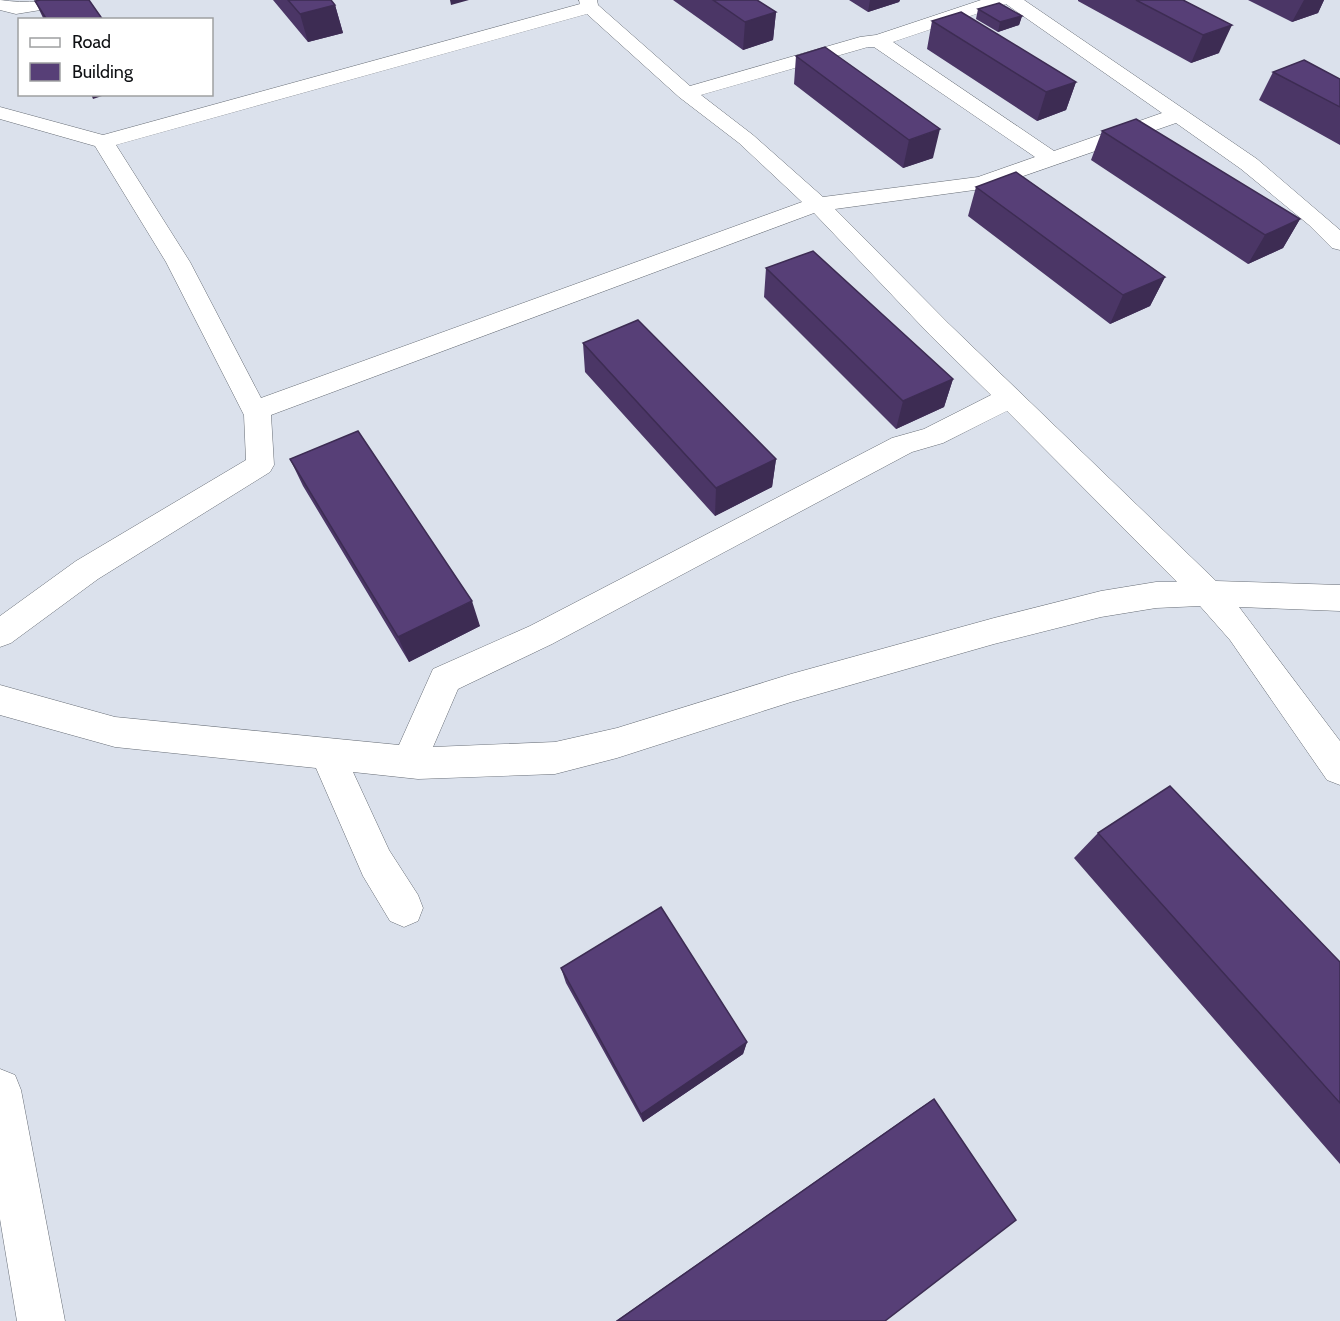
<svg xmlns="http://www.w3.org/2000/svg" width="1340" height="1321" viewBox="0 0 1340 1321" font-family="Cabin,sans-serif">
  <style>
    .lines { fill: none; stroke-linecap: round; stroke-linejoin: round }
    .street-casing { stroke: #676d76; stroke-width: 1 }
    .street { fill: #fff; fill-rule: evenodd }
    .wall { fill: #4b3666 }
    .shaded-wall { fill: #3d2c53 }
    .building { fill: #573f77; stroke: #3d2c53; stroke-width: 1.5 }
  </style>
  <rect width="100%" height="100%" fill="#dbe1ec"/>
  <g class="lines">
    <g class="street-casing">
      <path id="street" d="M0,0C26,4 53,0 80,0L77,4L71,5L16,14L0,10Z
        M579,0H597L598,5L690,86L860,37L876,35L981,0H1024L1257,159L1340,230V250L1332,248L1309,225L1241,169L1176,123L989,188L835,209L948,323L1216,581L1340,585V611L1239,607L1340,741V785L1327,780L1230,640L1200,606L1156,608L1101,617L994,644L791,702L617,758L555,774L418,779L353,772L389,850L418,895L423,908L418,921L404,927L390,921L363,876L316,768L115,747L0,715V685L115,717L399,745L433,669L530,626L892,438L924,429L991,395L930,335L814,213L271,415L274,465L270,472L98,579L11,643L0,647V616L76,561L246,460L244,415L166,262L95,146L0,119V107L103,135L580,4ZM1006,4L1162,113L1054,151L893,42ZM587,14L679,97L739,143L802,202L261,398L190,262L116,145ZM868,47H874L1035,157L978,177L823,197L753,135L701,95ZM1007,411L1177,582H1156L1101,591L994,618L791,674L617,728L555,742L433,747L458,689L552,644L912,452L943,443Z
        M0,1069L15,1075L21,1090L65,1321H17L0,1219Z"/>
    </g>
    <use href="#street" class="street"/>
  </g>
  <path class="wall" d="M273,0H331L335,5L343,33L308,42Z
    M673,0H757L776,12L773,40L743,50Z
    M849,0H900L899,2L868,12Z
    M1078,0H1183L1219,53L1191,63L1078,1Z
    M1248,0H1324L1318,13L1292,22Z
    M35,1L103,20H44Z
    M978,9L1022,16L1019,25L998,32L976,19Z
    M932,21L1076,82L1066,110L1037,121L927,49Z
    M825,47L933,158L903,168L794,84L796,56Z
    M1273,72L1340,79V145L1259,100Z
    M1102,131L1300,219L1283,248L1248,264L1091,160Z
    M976,187L1165,277L1150,306L1110,324L968,216Z
    M766,268L953,379L944,407L896,429L764,297Z
    M583,343L776,459L772,487L715,516L585,372Z
    M290,459L480,626L409,662L303,486Z
    M1098,833L1340,962V1164L1074,858Z
    M561,968L747,1042L743,1054L643,1122L566,983Z
    M934,1099L885,1321H616L917,1110Z"/>
  <path class="shaded-wall" d="M450,0H469L451,5Z
    M870,0H900L899,2L868,12Z
    M1304,0H1324L1318,13L1292,22Z
    M335,5L343,33L308,42L300,14Z
    M776,12L773,40L743,50L745,22Z
    M1022,16L1019,25L998,32L1000,22Z
    M1232,25L1219,53L1191,63L1203,35Z
    M1076,82L1066,110L1037,121L1046,92Z
    M91,94H108L93,99Z
    M940,129L933,158L903,168L909,140Z
    M1300,219L1283,248L1248,264L1265,235Z
    M1165,277L1150,306L1110,324L1123,295Z
    M953,379L944,407L896,429L903,401Z
    M776,459L772,487L715,516L716,488Z
    M472,601L480,626L409,662L398,637Z
    M747,1042L743,1054L643,1122L641,1114Z"/>
  <path class="building" d="M41,0H89L103,20H47L35,1Z
    M288,0H331L335,5L300,14Z
    M713,0H757L776,12L745,22Z
    M1136,0H1183L1232,25L1203,35Z
    M999,3L1022,16L1000,22L978,9Z
    M961,12L1076,82L1046,92L932,21Z
    M825,47L940,129L909,140L796,56Z
    M1304,60L1340,79V107L1273,72Z
    M1136,119L1300,219L1265,235L1102,131Z
    M1016,172L1165,277L1123,295L976,187Z
    M813,251L953,379L903,401L766,268Z
    M638,320L776,459L716,488L583,343Z
    M358,431L472,601L398,637L290,459Z
    M1170,786L1340,962V1103L1098,833Z
    M661,907L747,1042L641,1114L561,968Z
    M934,1099L1016,1220L885,1321H617Z"/>
  <rect x="18" y="18" width="195" height="78" fill="#ffffff" stroke="#9fa0a1" stroke-width="1.5"/>
  <rect x="30" y="38" width="30" height="9" fill="#ffffff" stroke="#9fa0a1" stroke-width="1.5"/>
  <text x="72" y="48" font-size="18" fill="#0f1114">Road</text>
  <rect x="30" y="63" width="30" height="18" fill="#573f77" stroke="#9fa0a1" stroke-width="1.5"/>
  <text x="72" y="78" font-size="18" fill="#0f1114">Building</text>
</svg>
